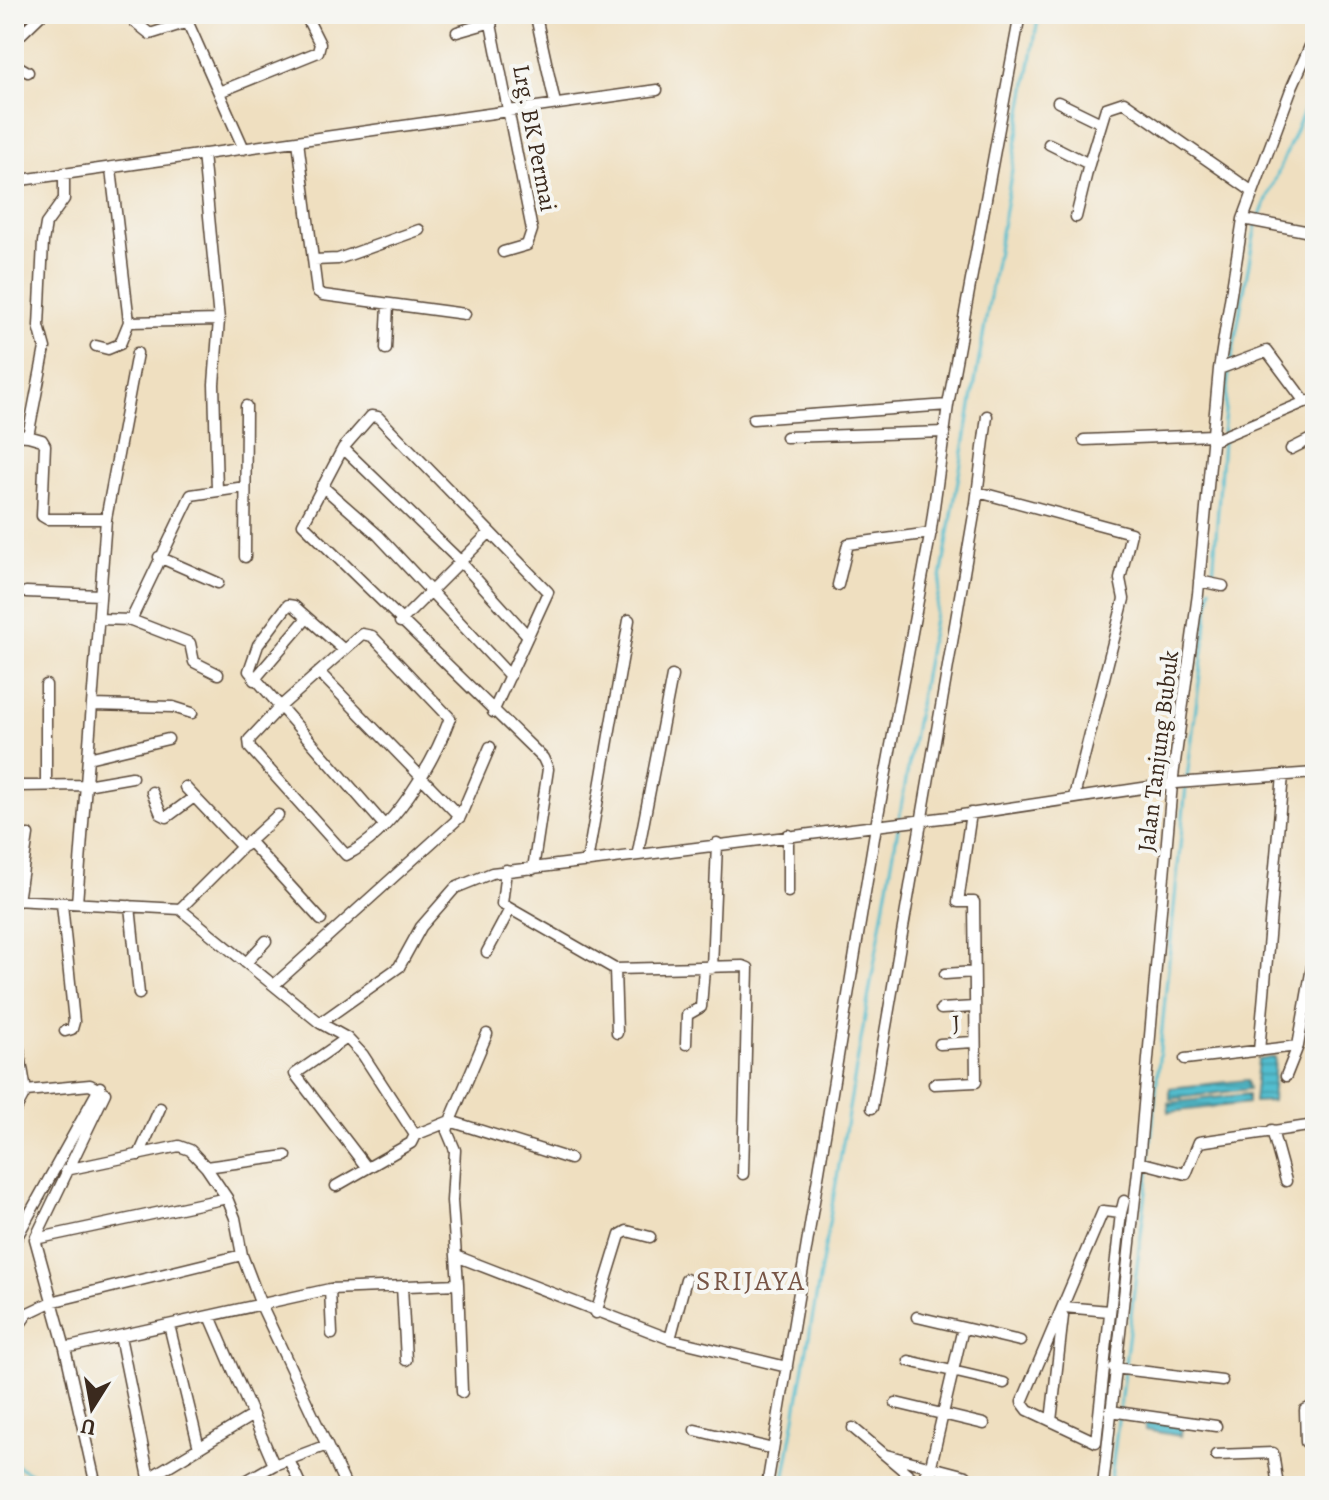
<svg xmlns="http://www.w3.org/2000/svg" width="1329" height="1500" viewBox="0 0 1329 1500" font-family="Alegreya,serif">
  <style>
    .water { fill: url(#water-rules); stroke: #477476; stroke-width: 2 }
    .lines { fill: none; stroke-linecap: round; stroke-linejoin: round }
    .stream { stroke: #53becf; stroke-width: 3 }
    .minor-casing { stroke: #564536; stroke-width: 13 }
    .minor { stroke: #fff; stroke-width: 10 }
    .labels { text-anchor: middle; stroke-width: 8; stroke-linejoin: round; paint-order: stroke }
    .street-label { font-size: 24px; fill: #3b2a1e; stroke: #f6f6f2 }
    .quarter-label { font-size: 28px; letter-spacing: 2px; fill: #775546; stroke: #f6f6f2 }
  </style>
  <defs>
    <pattern id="water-rules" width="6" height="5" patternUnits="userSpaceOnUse" patternTransform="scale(2)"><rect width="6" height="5" fill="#53becf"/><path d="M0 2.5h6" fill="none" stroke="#469ba7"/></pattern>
  </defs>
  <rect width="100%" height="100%" fill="#f6f6f2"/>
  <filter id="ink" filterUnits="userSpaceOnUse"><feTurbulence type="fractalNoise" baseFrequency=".0125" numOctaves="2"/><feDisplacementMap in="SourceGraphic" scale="16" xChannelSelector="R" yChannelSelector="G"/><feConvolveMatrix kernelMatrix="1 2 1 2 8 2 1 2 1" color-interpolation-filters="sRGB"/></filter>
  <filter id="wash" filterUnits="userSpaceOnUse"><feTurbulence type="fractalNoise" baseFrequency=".006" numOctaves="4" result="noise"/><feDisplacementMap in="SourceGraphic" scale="32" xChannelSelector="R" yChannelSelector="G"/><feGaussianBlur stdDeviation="1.8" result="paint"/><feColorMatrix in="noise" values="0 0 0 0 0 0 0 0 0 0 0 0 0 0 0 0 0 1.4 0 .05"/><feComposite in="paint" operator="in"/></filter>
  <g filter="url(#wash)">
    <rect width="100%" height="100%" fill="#efdfc0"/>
    <path class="water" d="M1275,1057L1272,1101L1254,1102L1258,1060Z
      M1247,1080L1249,1089L1170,1099V1088Z
      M1248,1094V1103L1169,1112L1168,1103Z
      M1145,1417L1182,1422L1181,1436L1145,1430Z"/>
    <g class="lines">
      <path class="stream" d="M1231,362L1256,225L1315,85
        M1223,433L1229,369
        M1213,576L1223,441
        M1187,778L1211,588
        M899,820L1039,14
        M1149,1161L1186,786
        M14,1464L53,1486
        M783,1486L898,828
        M1110,1486L1149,1168"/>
    </g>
  </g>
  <g filter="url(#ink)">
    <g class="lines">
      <g class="minor-casing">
        <path id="minor" d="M125,14L150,34L188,22
          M184,14L244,149
          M489,14L532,230L527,245L503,252
          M596,14L598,21
          M537,21L555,103
          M457,32L492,22
          M14,41L42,14
          M14,64L28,72
          M219,92L318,52L320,44L305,14
          M1058,102L1101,123
          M298,141L317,291L323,295L465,314
          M1049,144L1089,164L1106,108L1124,102L1253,192
          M203,154L219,320L214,384L217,490
          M111,169L129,322L219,320
          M64,173V199L46,224L43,242L39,326L45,348L28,436L42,440L45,445L42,516L47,519H106L77,903
          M14,181L657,90
          M1076,217L1089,164
          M1243,219L1315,233
          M314,260L338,259L419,230
          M96,346L108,349L120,344L129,322
          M386,349L388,304
          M1219,369L1267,351L1305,402L1315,400
          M753,419L948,405
          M14,435L28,436
          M786,437L945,432
          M1084,440L1213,435
          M1212,441L1305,402
          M343,448L459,560L528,636
          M1291,449L1315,437
          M1313,482L1315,481
          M322,486L378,535L510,676
          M978,492L1131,533L1120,579L1124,599L1074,797
          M106,519L137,353
          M159,557L218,583
          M245,557L246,406
          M1199,581L1223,586
          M838,585L848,544L931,533
          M26,592L100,595
          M98,619L131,620L191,495L245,487
          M131,620L190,643L194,662L218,674
          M400,622L488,534
          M362,634L372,636L450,718C433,764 392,834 346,855L250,748L249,740L281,706Z
          M344,650L294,606L288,605L258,645L249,671L384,825
          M319,672L460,817
          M254,680L307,618
          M92,705L173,707L192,713
          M493,712L548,592L378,417L371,416L343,448L303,524L543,758L548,769L533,869
          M88,758L168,739
          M46,785V685
          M14,786L86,785L132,777
          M152,792L161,814L167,817L194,797
          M249,841L321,920
          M244,846L278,815
          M638,852L672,676
          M587,862L629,620
          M506,870L502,904L615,969L743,966L748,968L743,1174
          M788,892V835
          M14,900L180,909L320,1023L347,1038L363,1055L415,1135
          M18,901L28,835
          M62,904L74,1022L72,1029L65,1031
          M130,906L139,994
          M180,909L242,847L185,787
          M487,952L510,909
          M246,963L266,941
          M712,968L717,843
          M615,969L617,1033
          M945,974L974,972
          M274,985L460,817L490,747
          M941,1009L974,1007
          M14,1020L26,1091L14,1113
          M320,1023L399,967L421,927L455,888L492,873L949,817L1176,783L1315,773
          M347,1038L295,1074L367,1168
          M686,1044L687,1015L701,1007L704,968
          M940,1044L974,1042
          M1259,1051L1283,775
          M1314,1052L1315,1051
          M1185,1059L1298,1046
          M1286,1076L1298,1046L1315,950
          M934,1084L976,1082L974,902H958L971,813
          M26,1091L90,1085L105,1093L35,1239L65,1348L96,1486
          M872,1108L976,503L987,416
          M1272,1130L1286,1181
          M139,1155L160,1108
          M1139,1162L1186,1174L1199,1142L1315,1125
          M206,1167L286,1156
          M66,1170L179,1146L190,1150L206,1167L227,1198L235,1218L242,1255L261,1305L346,1486
          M336,1186L411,1143L415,1135L450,1121L487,1034
          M1103,1211L1121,1213L1096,1442L1028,1410L1022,1402Z
          M1121,1213L1124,1201
          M35,1239L227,1198
          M14,1242L100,1087
          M456,1256L670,1339L787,1367
          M458,1284L462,1392
          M402,1286L406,1360
          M330,1289L332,1334
          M1064,1307L1109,1311
          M596,1313L620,1235L627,1231L650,1237
          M210,1316L274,1465
          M917,1317L1020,1341
          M169,1325L199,1448
          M14,1332L28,1313L51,1302L242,1255
          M120,1336L149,1478L253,1415
          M670,1339L686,1279
          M65,1348L330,1289L458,1284L452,1201L455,1150L447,1131L450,1121L570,1159
          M909,1361L1004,1383
          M1114,1368L1222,1381
          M896,1403L984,1424
          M1315,1405L1305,1410L1306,1442L1315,1445
          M1110,1411L1216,1426
          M1051,1421L1063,1316
          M853,1428L922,1486
          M695,1430L773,1449
          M886,1455L966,1476
          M1216,1455L1273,1453L1278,1486
          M289,1460L301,1486
          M919,1484L931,1465L963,1328
          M237,1486L274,1465L327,1445
          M767,1486L876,826L930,536L948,405L1020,14
          M1103,1486L1139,1162L1172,784L1198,594L1219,369L1243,219L1292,87L1315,35"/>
      </g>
      <use href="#minor" class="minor"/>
    </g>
  </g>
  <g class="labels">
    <g class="street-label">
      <text transform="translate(535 138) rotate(79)" y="8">Lrg. BK Permai</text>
      <text transform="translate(1158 751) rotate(-83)" y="8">Jalan Tanjung Bubuk</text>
      <text transform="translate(956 1023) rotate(-4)" y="8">J</text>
    </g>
    <g class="quarter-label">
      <text x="751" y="1290">SRIJAYA</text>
    </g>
  </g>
  <rect width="1329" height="1500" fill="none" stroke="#f6f6f2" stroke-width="48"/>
  <g transform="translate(92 1408) rotate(191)" stroke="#f6f6f2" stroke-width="6" paint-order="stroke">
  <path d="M0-6L14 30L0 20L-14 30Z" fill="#3b2a1e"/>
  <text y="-12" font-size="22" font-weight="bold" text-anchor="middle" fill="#3b2a1e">U</text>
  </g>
</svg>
